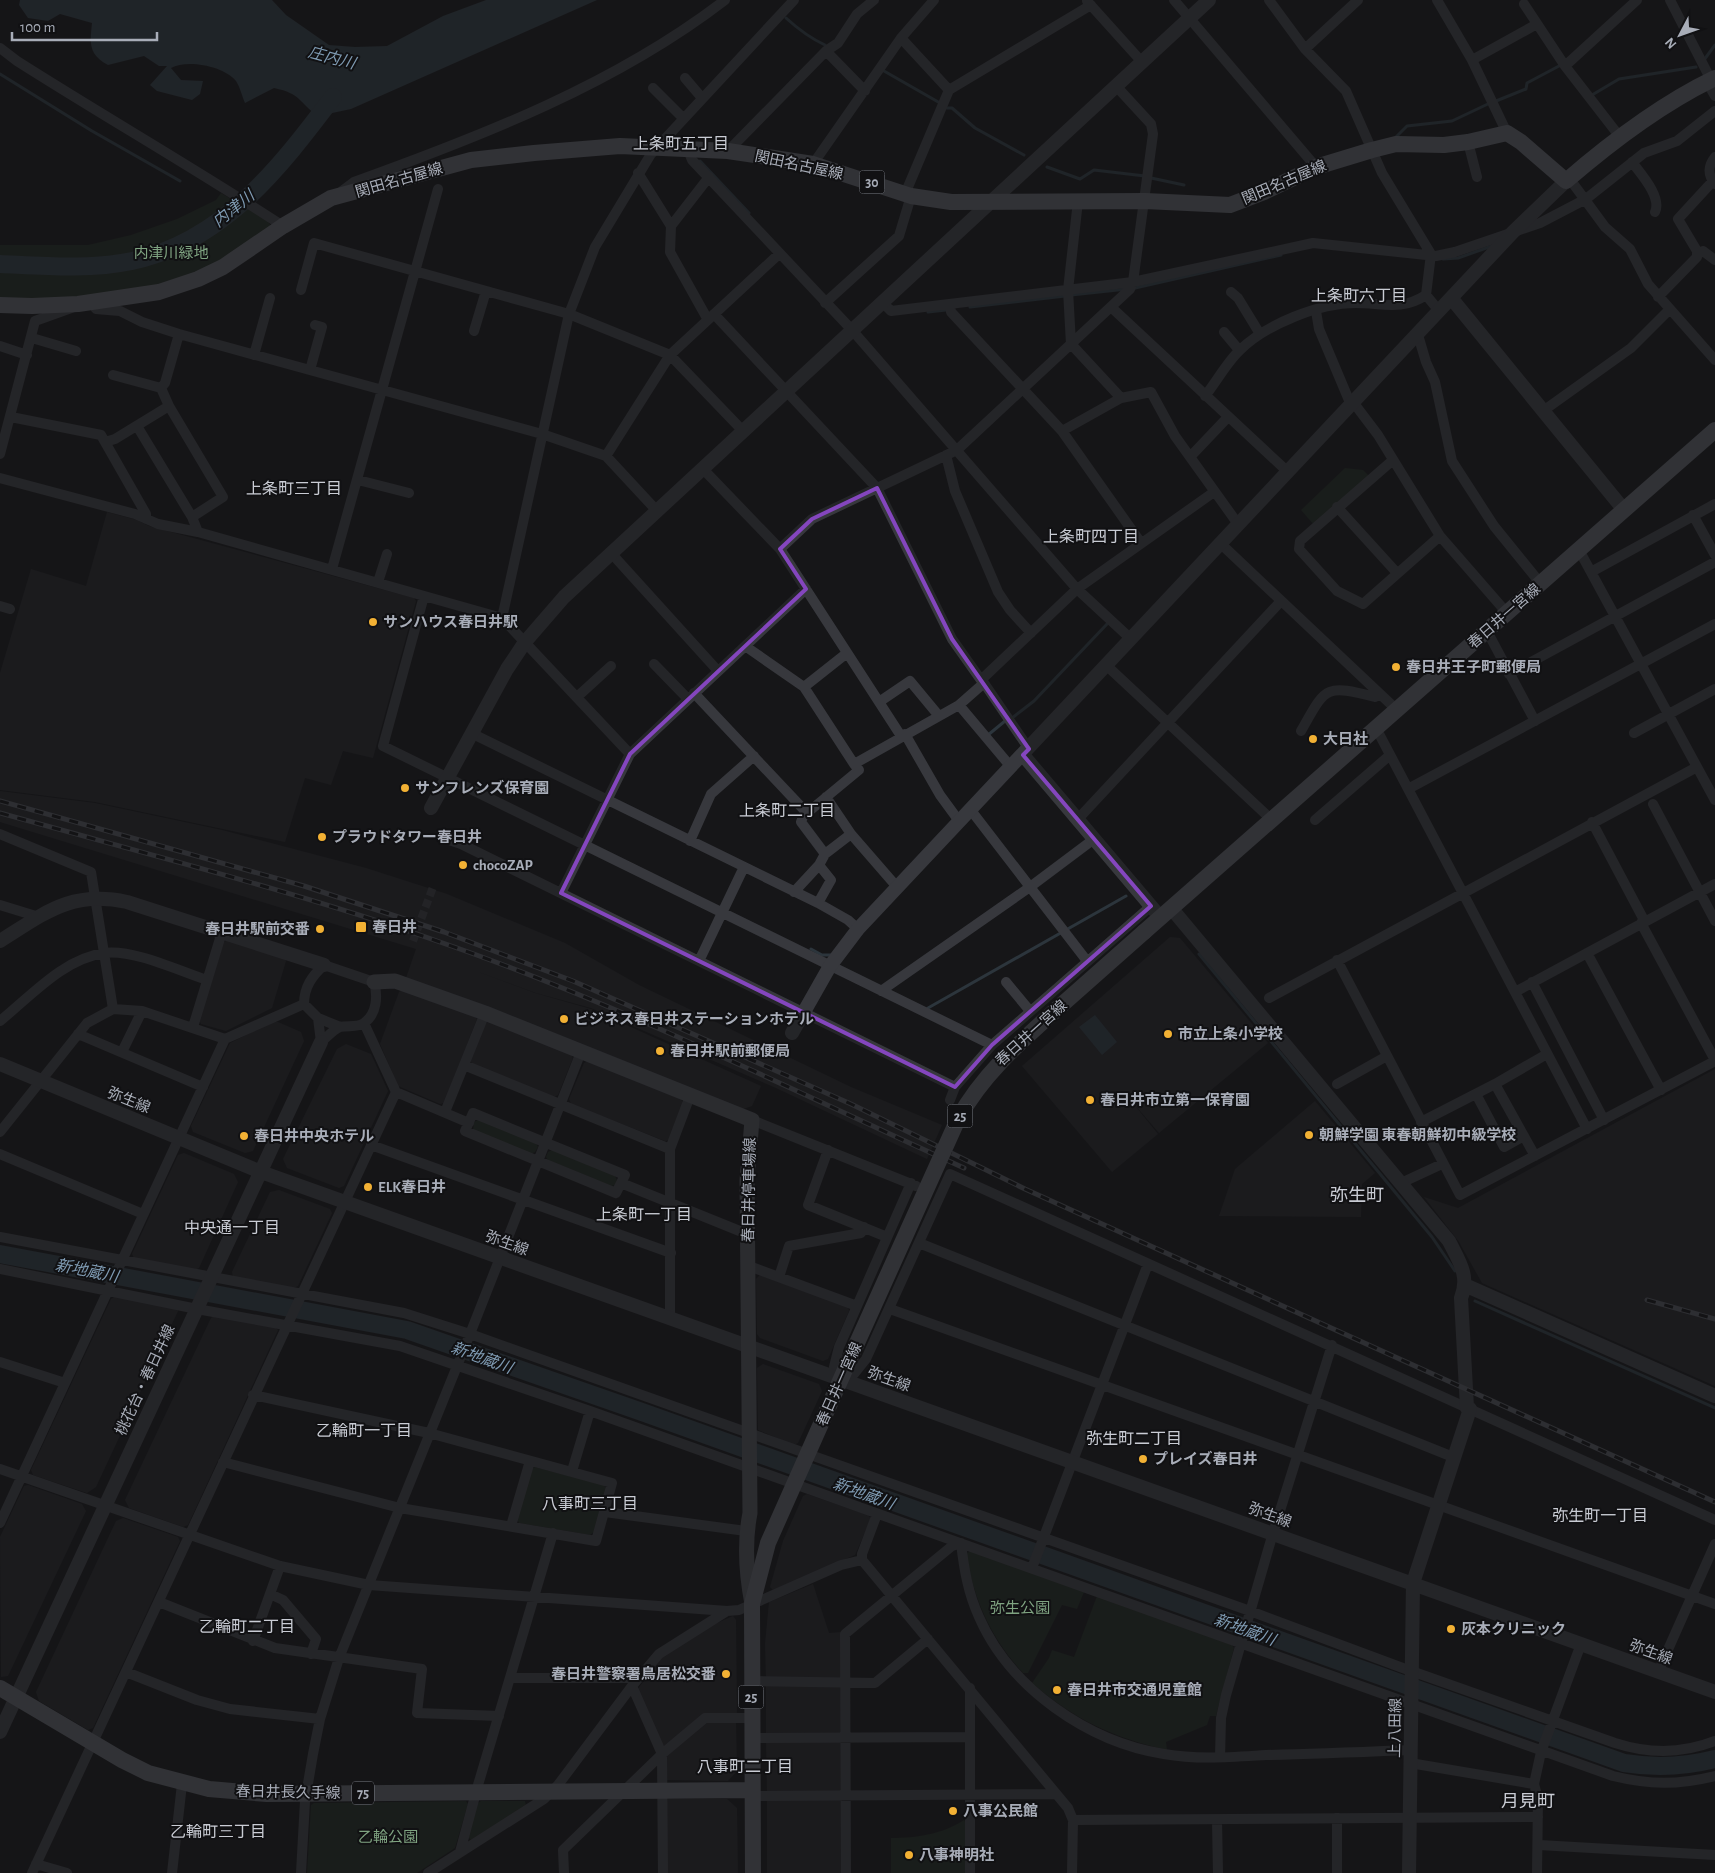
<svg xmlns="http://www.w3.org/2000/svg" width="1715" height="1873" viewBox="0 0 1715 1873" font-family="'Alegreya Sans','Noto Sans JP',sans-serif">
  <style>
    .built { fill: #222225 }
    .green { fill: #1e261f }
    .water { fill: #2c353c }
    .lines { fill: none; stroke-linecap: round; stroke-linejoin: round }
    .stream { stroke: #2c353c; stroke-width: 3 }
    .river { stroke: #2c353c; stroke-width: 18 }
    .pedestrian-tunnel { stroke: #333438; stroke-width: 8; stroke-dasharray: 8 4; stroke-linecap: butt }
    .minor { stroke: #37383d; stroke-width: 10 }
    .tertiary { stroke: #37383d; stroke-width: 14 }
    .secondary { stroke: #45474d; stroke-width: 15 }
    .primary { stroke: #53555c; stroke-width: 16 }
    .rail-casing { stroke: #4a4c52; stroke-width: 5 }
    .rail { stroke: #111113; stroke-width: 3; stroke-dasharray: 9; stroke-linecap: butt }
    .primary-bridge { stroke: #53555c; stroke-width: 16 }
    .marked { fill: none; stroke: #8446be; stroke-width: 4; stroke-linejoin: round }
    .poi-dot { fill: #f2b134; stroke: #111113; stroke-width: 2 }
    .labels { text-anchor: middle; stroke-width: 4; stroke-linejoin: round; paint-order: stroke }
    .shield { fill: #111113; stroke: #7b7e86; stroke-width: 1 }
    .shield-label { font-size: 14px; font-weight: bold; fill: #a8adb8 }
    .street-label { font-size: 15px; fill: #a8adb8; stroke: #111113 }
    .park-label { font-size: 15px; fill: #7fa381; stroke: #111113 }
    .poi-label { font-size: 15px; font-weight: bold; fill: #a8adb8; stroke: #111113; text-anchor: start }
    .water-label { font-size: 16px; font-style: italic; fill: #7f9bb3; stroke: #111113 }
    .neighbourhood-label { font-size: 16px; fill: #c9ccd4; stroke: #111113 }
    .quarter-label { font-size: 18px; fill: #c9ccd4; stroke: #111113 }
  </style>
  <rect width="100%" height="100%" fill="#161618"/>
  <path class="built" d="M107,512L137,520L149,526L414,598L416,601L373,758L343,751L331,785L305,778L285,842L95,802L0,790V673L31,569L86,586Z
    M0,791L95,803L222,830L366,868L447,894L565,943L639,985L851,1087L942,1125L927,1159L776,1088L591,1008L536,993L476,971L535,993L591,1009L761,1086L752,1106L740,1110L406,978L416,949L0,822Z
    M1170,937L1180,938L1268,1043L1159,1133L1128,1097L1158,1134L1112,1172L1022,1066Z
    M228,940L285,957L286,961L272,1008L226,1031L201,1024L199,1020L224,942Z
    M403,989L474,1015L477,1019L444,1103L440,1104L398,1086L380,1044L399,992Z
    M490,1021L571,1054L573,1058L558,1095L554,1097L472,1064L470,1060L485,1023Z
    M272,1022H278L301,1032L304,1041L253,1151L245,1153L193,1132L191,1126L230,1043Z
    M346,1044L371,1054L388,1091L344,1186L339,1188L287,1168L283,1159L337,1049Z
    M588,1061L681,1099L683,1103L669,1140L665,1141L571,1104L569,1099L584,1063Z
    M1715,1069V1386L1482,1283L1459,1242L1424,1197L1458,1208Z
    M1315,1101L1375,1173L1362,1184L1361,1217L1219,1216L1235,1169Z
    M184,1153L234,1174L238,1182L199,1268L195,1270L134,1258L132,1254L178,1155Z
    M279,1190L330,1209L332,1213L298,1286L294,1288L233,1277L232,1272L270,1192Z
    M760,1275L848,1307L849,1311L828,1359L823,1361L760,1338L757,1334L756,1279Z
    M117,1295L177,1308L178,1311L96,1487L87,1493L33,1475L31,1470L111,1299Z
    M215,1315L275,1327L278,1330L188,1525L183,1527L129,1508L125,1500L211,1318Z
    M763,1364L819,1384L822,1391L798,1443L794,1445L758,1430L757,1368Z
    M28,1485L82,1504L86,1511L8,1676L1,1677L0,1537L24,1486Z
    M807,1494L868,1515L871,1519L855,1555L773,1590L770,1587L783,1541L803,1496Z
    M123,1518L178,1537L180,1541L93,1728L88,1730L39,1701L36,1692L116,1521Z
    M813,1584L829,1633L842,1632L843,1678L766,1679L765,1644L769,1602Z
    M733,1616L736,1620L737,1715H705L666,1747L662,1745L637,1690L662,1657L710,1626Z
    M766,1684L840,1685L843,1733L766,1735Z
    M706,1721H736L737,1771L728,1781L666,1780L665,1755Z
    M841,1740L843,1791L767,1793L766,1741Z
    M842,1798L843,1873H767V1799Z
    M668,1799H727L737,1808L738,1873H666L665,1801Z"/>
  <path class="green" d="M221,193L268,221L272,228L200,274L127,294L0,302V245H88L131,235L177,219L216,200Z
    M1345,468L1363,470L1370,477L1314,525L1301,510Z
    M478,1120L536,1143L538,1147L535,1152L531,1154L473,1130L474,1122Z
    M552,1150L615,1176L617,1180L615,1185L611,1186L548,1160L546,1157L548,1152Z
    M535,1467L604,1485L607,1490L594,1532L590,1535L519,1523L517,1519L531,1469Z
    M970,1551L1084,1592L1077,1609L1062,1605L1028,1673H1023C991,1638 974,1600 966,1554Z
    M1097,1596L1232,1645L1234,1648L1216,1716H1210L1207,1725L1166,1742L1167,1750C1112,1737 1075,1720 1032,1683L1049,1658L1052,1650L1074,1657Z
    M466,1801L468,1804L455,1848L417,1873H307L311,1805L314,1803Z
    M481,1801H525L526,1806L471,1840L468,1837L478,1803Z
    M964,1820L967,1824L968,1873H891V1838C916,1838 943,1834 964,1820Z"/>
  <path class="water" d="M20,0H272L286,15L329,45L355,47L387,46L443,16L486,0H597L351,109L318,116C298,102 302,94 274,88L245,103C242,96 240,87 236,81C224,66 187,59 171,68L181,80L203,81L200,94L192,100L157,91L150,85L167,66H159L144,56L108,65C88,54 90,43 92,23L60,14L48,21L28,18L19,5Z
    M1095,1015L1117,1042L1102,1055L1079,1027Z"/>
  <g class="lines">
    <path class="stream" d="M786,18C798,29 810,38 825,45
      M1704,60L1715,45
      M884,71L940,103
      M0,74L92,131L180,181
      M1592,95L1619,79L1696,67
      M1496,101L1526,89L1527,83L1559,66
      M947,108H952L975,128L1024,155
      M1394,139L1407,126L1452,121L1490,103
      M700,161L749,213
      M1047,167L1080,179L1094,170L1145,176
      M1151,178L1184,185
      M1443,259L1458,258L1492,246
      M1135,288L1281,255
      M1071,295L1127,289
      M970,307L1065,296
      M928,312L946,310
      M1012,718L1034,701L1107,624
      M988,735L1005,721
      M811,949L822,955H831
      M1199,954L1432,1237L1455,1271
      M928,1008L1126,896
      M1475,1301L1715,1408"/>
    <path class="river" d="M0,264C44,266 89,270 132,261C224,241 280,167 333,97
      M0,1254L407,1330L642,1412L1624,1763C1655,1768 1684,1767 1715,1759"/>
    <path class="pedestrian-tunnel" d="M413,941L433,887"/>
    <path class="minor" d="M1174,0L1316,167
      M1437,0L1472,60L1507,133
      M1670,0L1711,80
      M1087,1L1142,62
      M1524,4L1565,66L1620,137
      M901,38L949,90
      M0,48L17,61C105,117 196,169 283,226
      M1305,49L1358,0
      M826,51L865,91
      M1472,60L1537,24
      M1565,66L1637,0
      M685,78L702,98
      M1707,82L1715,96
      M653,88L683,118
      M1468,142L1477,177
      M688,150L692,160L852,330L1077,589L1131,639
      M728,151L826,51L838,43L857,14L874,0
      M1715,157C1707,167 1708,175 1715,184
      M1632,162C1641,174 1662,197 1655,212
      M813,164L901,38L934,0
      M638,173L671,226
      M1569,178L1605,227L1630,249L1648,284L1715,360
      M342,191L354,182C482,136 616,84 725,0
      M905,194L949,90L1091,5
      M1078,201L1068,290L1071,344L1121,398
      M1698,254L1703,251L1715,260
      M301,290L314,243L569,314L670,355L743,431
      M1231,292L1238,298L1260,334
      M1426,295L1440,312
      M1658,297L1697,257V251L1678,219L1713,181
      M882,302L891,311L1133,282L1313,243L1436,256L1455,252L1540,223L1586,199L1644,153L1677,141L1715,111
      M92,303L96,309L120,311L142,322L179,334L542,434L606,456L657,511
      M825,303L899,236L911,196
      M950,304L951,312L1062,431L1141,543
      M1111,307L1288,472
      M1316,311L1319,329L1351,405
      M714,314L877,488L952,639L981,680
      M708,320L670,252L671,226L709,177
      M474,331L486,291
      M1224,332L1239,350
      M179,334L165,383L161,388L169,406L223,497L192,517
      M1418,335L1426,362L1435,382L1452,461L1494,526L1541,584
      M32,338L76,351
      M0,346L27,355
      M254,355L270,298
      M310,370L322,327L315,325
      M113,375L161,388
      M1205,396C1217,381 1227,362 1240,350C1267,324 1319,303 1356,303C1382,303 1402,311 1426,295L1431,254L1382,173L1346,91L1305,49L1269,0
      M1353,402L1378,435L1440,536L1507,613
      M1543,411L1631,348L1669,310
      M11,417L101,435L146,514V519
      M137,426L192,517L198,532
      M1062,431L1121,398L1151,392L1175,436L1238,524
      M105,442L115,439L169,406
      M0,454L35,321L74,307
      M946,455L955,491L998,592L1010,610L1031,633
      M606,456L670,355L779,254
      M1190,457L1228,417
      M1393,460L1300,541L1299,549L1337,591L1363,604L1440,536
      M703,469L780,549L901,736
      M0,478L135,514L158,524L198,532L502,618L630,754
      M358,480L409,493
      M1337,507L1397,573
      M1693,515L1715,555
      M1220,543L1397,710
      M780,549L812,519L957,450L1130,289L1133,282L1153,134L1151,124L1116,86
      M1579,550L1715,800
      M612,554L718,671
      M332,569L438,189
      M1591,572L1715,504
      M378,582L387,554
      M424,596L383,746L992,1045
      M0,606L10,609
      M502,618L569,314L595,247L651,154L794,0
      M1487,631L1535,721
      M745,646L804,687L854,764
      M654,664L688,699
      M1106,665L1272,820
      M1509,674L1715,562
      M984,683L1029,749
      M804,687L847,653
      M694,693L807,813L859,770L854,764L959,705L984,683L981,680L1077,589L1214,492
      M577,697L611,666
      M879,702L910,681L939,716
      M959,705L1011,767
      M1376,728L1587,1129
      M1301,731C1326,687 1324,684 1375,697L1379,694
      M471,733L818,903L848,920L858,929
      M1634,733L1715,689
      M905,734L940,795L959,821
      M1408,789L1715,624
      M826,797L851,834L897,887
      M1653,804L1715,921
      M970,809L1087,961
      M805,811L801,822L825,854
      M1078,819L1281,601
      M1315,820L1390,755
      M1592,822L1645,922
      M0,834L91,872L113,1009
      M443,838L461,844L955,1087
      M690,841L711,794L754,756
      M794,892L819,865L825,854L851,834
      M561,893L630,754L806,589
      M818,903L831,880L819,865
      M0,905L39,917
      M1641,923L1715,1060
      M1587,953L1661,1090
      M1337,960L1460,1195L1715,1061
      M699,961L744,867
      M1006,982L1030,1011
      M1532,982L1604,1120
      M881,991L1030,887L1094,839
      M1515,992L1715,884
      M1269,998L1697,767
      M318,1018L321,1042C326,1038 334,1029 340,1027C348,1025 357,1028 364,1023C377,1014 378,996 374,982L324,965C312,976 304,987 304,1004L318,1018L340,1027
      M0,1021C31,996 63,959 104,953C134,949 179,971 207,980
      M364,1023L396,1092L469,1123
      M193,1027L222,932
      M78,1034L203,1087
      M122,1052L142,1011
      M464,1065L670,1149
      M1337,1084L1387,1056
      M1495,1084L1535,1156
      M1476,1094L1504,1147L1524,1136
      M950,1100L955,1087L992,1045L1151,906
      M445,1112L485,1013
      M752,1120L916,1186
      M1421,1122L1495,1084L1547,1054
      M0,1132L87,1023L113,1009L142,1011L225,1039
      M371,1145L671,1253
      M828,1150L808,1205L887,1237
      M0,1154L143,1214
      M621,1183L625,1175L473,1113L465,1131L616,1193L621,1183L747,1234
      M911,1183L839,1347L834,1367L841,1379L854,1374L866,1359L950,1174L1715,1520
      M1401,1183L1442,1164
      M0,1237L404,1313L470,1334L1250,1611L1400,1667L1615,1743C1649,1754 1682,1754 1715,1741
      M919,1243L1453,1457
      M749,1266L857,1306
      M0,1269L197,1309L400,1346L590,1411L1613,1776C1650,1785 1678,1785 1715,1776
      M779,1277L789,1246L861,1233L864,1227
      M890,1309L1715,1604
      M670,1318V1149L690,1096
      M0,1362L65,1383
      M223,1462L400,1508L596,1541L612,1483L429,1433L253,1395
      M0,1469L280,1566L369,1585L727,1611L739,1610L841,1565L862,1560
      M572,1471L590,1411
      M605,1512L746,1531
      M877,1514L862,1554V1560L1068,1808L1073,1820L1072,1873
      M0,1523L225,1039L304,1004
      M511,1526L530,1461
      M1032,1568L1148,1264
      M270,1594L283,1600L316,1639L311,1654
      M159,1602L275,1648L422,1669L417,1713L499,1716
      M253,1641L280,1566
      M126,1672L197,1700L230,1709L320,1719
      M1658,1672L1715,1544
      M511,1678H638
      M751,1681L875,1683L928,1639
      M632,1686L662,1754L663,1873
      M970,1688V1873
      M751,1738L969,1737
      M1220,1757L1221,1718L1226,1695L1273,1533L1332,1345
      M1410,1763L1534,1784
      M752,1796L1056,1794
      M1073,1820L1538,1817
      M1217,1820L1218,1873
      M1539,1845L1715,1855
      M460,1852L478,1785L553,1533
      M36,1864L67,1873
      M32,1873L396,1092
      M172,1873L182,1784
      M301,1873L305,1801L313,1754L320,1719L339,1658L470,1334L581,1052
      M428,1873L544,1799L558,1785L632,1686L659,1654L727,1611
      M564,1873L563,1850L662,1754L705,1718H751
      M846,1873L845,1634L952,1546L961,1543C964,1569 968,1593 979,1617C1010,1688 1088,1742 1164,1754C1198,1760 1232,1757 1266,1755C1314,1754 1362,1752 1411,1750
      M1337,1873V1818
      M1537,1873L1538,1799L1534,1784L1541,1752L1581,1644"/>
    <path class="tertiary" d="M1452,299L1624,510
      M1023,755L1161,918
      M431,808L507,669L525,642L564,597L1209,0
      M1172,909L1449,1241C1459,1261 1470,1276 1461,1298L1467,1408
      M0,941C45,913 71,890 127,902L324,965
      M792,1033L830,966L858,929L1513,232L1566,181
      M0,1064L261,1172L1715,1692
      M1467,1286L1715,1396
      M0,1732L321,1042
      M1409,1873L1413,1583L1470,1409"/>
    <path class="secondary" d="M374,982L395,981L485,1013L752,1120L747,1180L750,1513C744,1544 746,1573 752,1604"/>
    <path class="primary" d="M0,305L32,306L78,304L159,292L198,279L223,267L283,226L331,198L471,160L534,153L620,146L728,151L813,164L911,196L951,202L1145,201L1230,205L1264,192L1316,167L1372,150L1396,144L1444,145L1468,142L1507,133L1521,142L1566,181C1611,142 1661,104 1715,78
      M1144,932L1715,430
      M0,1688L122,1760L148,1773L209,1789L267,1794L752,1790
      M753,1873L752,1604L768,1543L852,1354"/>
    <g class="rail-casing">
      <path id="rail" d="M0,801L304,886L444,932L573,981L851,1104L1025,1189L1715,1502
        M0,813C146,854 294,891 437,941C618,1003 790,1089 964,1168
        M1647,1300L1715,1319"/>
    </g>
    <use href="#rail" class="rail"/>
    <path class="primary-bridge" d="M852,1354L958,1119C983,1074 1019,1043 1057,1009C1086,983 1115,958 1144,932"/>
  </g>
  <path d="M0 0H1715V1873H0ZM877,488L952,639L1029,749L1023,755L1151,906L992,1045L955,1087L561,893L630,754L806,589L780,549L812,519Z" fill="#161618" fill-opacity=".55" fill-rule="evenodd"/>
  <path class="marked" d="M877,488L952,639L1029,749L1023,755L1151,906L992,1045L955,1087L561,893L630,754L806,589L780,549L812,519Z"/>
  <g class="poi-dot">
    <circle cx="373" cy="622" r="5"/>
    <circle cx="1396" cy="667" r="5"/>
    <circle cx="1313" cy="739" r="5"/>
    <circle cx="405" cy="788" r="5"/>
    <circle cx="322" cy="837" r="5"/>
    <circle cx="463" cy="865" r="5"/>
    <rect x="355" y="921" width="12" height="12" rx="2.5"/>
    <circle cx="320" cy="929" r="5"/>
    <circle cx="564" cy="1019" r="5"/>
    <circle cx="1168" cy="1034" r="5"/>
    <circle cx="660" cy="1051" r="5"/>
    <circle cx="1090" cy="1100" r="5"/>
    <circle cx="1309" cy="1135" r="5"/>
    <circle cx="244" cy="1136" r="5"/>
    <circle cx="368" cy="1187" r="5"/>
    <circle cx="1143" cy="1459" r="5"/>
    <circle cx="1451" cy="1629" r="5"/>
    <circle cx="726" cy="1674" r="5"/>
    <circle cx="1057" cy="1690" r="5"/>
    <circle cx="953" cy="1811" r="5"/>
    <circle cx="909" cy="1855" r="5"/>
  </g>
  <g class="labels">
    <g class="shield">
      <rect x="859.5" y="170.5" width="25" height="23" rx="4"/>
      <rect x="947.5" y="1104.5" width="25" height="23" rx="4"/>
      <rect x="738.5" y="1685.5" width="25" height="23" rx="4"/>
      <rect x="352" y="1781.5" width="22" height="23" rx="4"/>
    </g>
    <g class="shield-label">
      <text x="872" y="187">30</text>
      <text x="960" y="1121">25</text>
      <text x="751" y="1702">25</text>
      <text x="363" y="1798">75</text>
    </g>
    <g class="street-label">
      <text transform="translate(799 165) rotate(12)" y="5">関田名古屋線</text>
      <text transform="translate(399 180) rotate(-16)" y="5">関田名古屋線</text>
      <text transform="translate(1284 182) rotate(-23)" y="5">関田名古屋線</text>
      <text transform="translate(1504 616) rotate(-41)" y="5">春日井一宮線</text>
      <text transform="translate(1031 1033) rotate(-42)" y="5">春日井一宮線</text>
      <text transform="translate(129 1100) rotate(22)" y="5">弥生線</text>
      <text transform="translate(749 1190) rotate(-89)" y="5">春日井停車場線</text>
      <text transform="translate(507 1243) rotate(20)" y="5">弥生線</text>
      <text transform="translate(889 1379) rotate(20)" y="5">弥生線</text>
      <text transform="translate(145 1380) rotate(-65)" y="5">桃花台・春日井線</text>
      <text transform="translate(839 1384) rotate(-66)" y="5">春日井一宮線</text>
      <text transform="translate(1270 1515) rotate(20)" y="5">弥生線</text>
      <text transform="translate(1651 1652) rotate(20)" y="5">弥生線</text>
      <text transform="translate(1395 1728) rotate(-89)" y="5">上八田線</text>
      <text transform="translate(288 1792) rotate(1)" y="5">春日井長久手線</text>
    </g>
    <g class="park-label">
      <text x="171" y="258">内津川緑地</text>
      <text x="1020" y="1613">弥生公園</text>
      <text x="388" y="1842">乙輪公園</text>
    </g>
    <g class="poi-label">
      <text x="383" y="627">サンハウス春日井駅</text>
      <text x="1406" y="672">春日井王子町郵便局</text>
      <text x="1323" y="744">大日社</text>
      <text x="415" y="793">サンフレンズ保育園</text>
      <text x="332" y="842">プラウドタワー春日井</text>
      <text x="473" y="870">chocoZAP</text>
      <text x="372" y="932">春日井</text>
      <text x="310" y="934" text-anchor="end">春日井駅前交番</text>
      <text x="574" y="1024">ビジネス春日井ステーションホテル</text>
      <text x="1178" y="1039">市立上条小学校</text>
      <text x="670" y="1056">春日井駅前郵便局</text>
      <text x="1100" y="1105">春日井市立第一保育園</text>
      <text x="1319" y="1140">朝鮮学園 東春朝鮮初中級学校</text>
      <text x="254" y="1141">春日井中央ホテル</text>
      <text x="378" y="1192">ELK春日井</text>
      <text x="1153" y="1464">プレイズ春日井</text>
      <text x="1461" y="1634">灰本クリニック</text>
      <text x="716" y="1679" text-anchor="end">春日井警察署鳥居松交番</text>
      <text x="1067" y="1695">春日井市交通児童館</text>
      <text x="963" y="1816">八事公民館</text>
      <text x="919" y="1860">八事神明社</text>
    </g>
    <g class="water-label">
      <text transform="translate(332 57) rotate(15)" y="6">庄内川</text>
      <text transform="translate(233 208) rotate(-39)" y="6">内津川</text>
      <text transform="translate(87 1270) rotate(11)" y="6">新地蔵川</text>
      <text transform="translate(482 1357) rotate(20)" y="6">新地蔵川</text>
      <text transform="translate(864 1493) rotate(20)" y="6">新地蔵川</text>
      <text transform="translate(1245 1629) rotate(20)" y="6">新地蔵川</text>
    </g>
    <g class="neighbourhood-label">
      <text x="681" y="149">上条町五丁目</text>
      <text x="1359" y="301">上条町六丁目</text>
      <text x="294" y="494">上条町三丁目</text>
      <text x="1091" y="542">上条町四丁目</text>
      <text x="787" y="816">上条町二丁目</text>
      <text x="644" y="1220">上条町一丁目</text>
      <text x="232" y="1233">中央通一丁目</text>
      <text x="364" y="1436">乙輪町一丁目</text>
      <text x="1134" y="1444">弥生町二丁目</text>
      <text x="590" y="1509">八事町三丁目</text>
      <text x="1600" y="1521">弥生町一丁目</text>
      <text x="247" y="1632">乙輪町二丁目</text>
      <text x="745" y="1772">八事町二丁目</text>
      <text x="218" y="1837">乙輪町三丁目</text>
    </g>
    <g class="quarter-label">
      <text x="1357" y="1201">弥生町</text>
      <text x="1528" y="1807">月見町</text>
    </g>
  </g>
  <g transform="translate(1680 35) rotate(229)" stroke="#111113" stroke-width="4" paint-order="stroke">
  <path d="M0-4L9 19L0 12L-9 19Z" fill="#a8adb8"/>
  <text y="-8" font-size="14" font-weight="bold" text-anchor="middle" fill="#a8adb8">N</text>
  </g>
  <path d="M12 32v8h145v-8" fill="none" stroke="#a8adb8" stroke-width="2.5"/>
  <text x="20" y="32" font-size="15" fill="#a8adb8" stroke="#111113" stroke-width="4" paint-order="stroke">100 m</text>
</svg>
